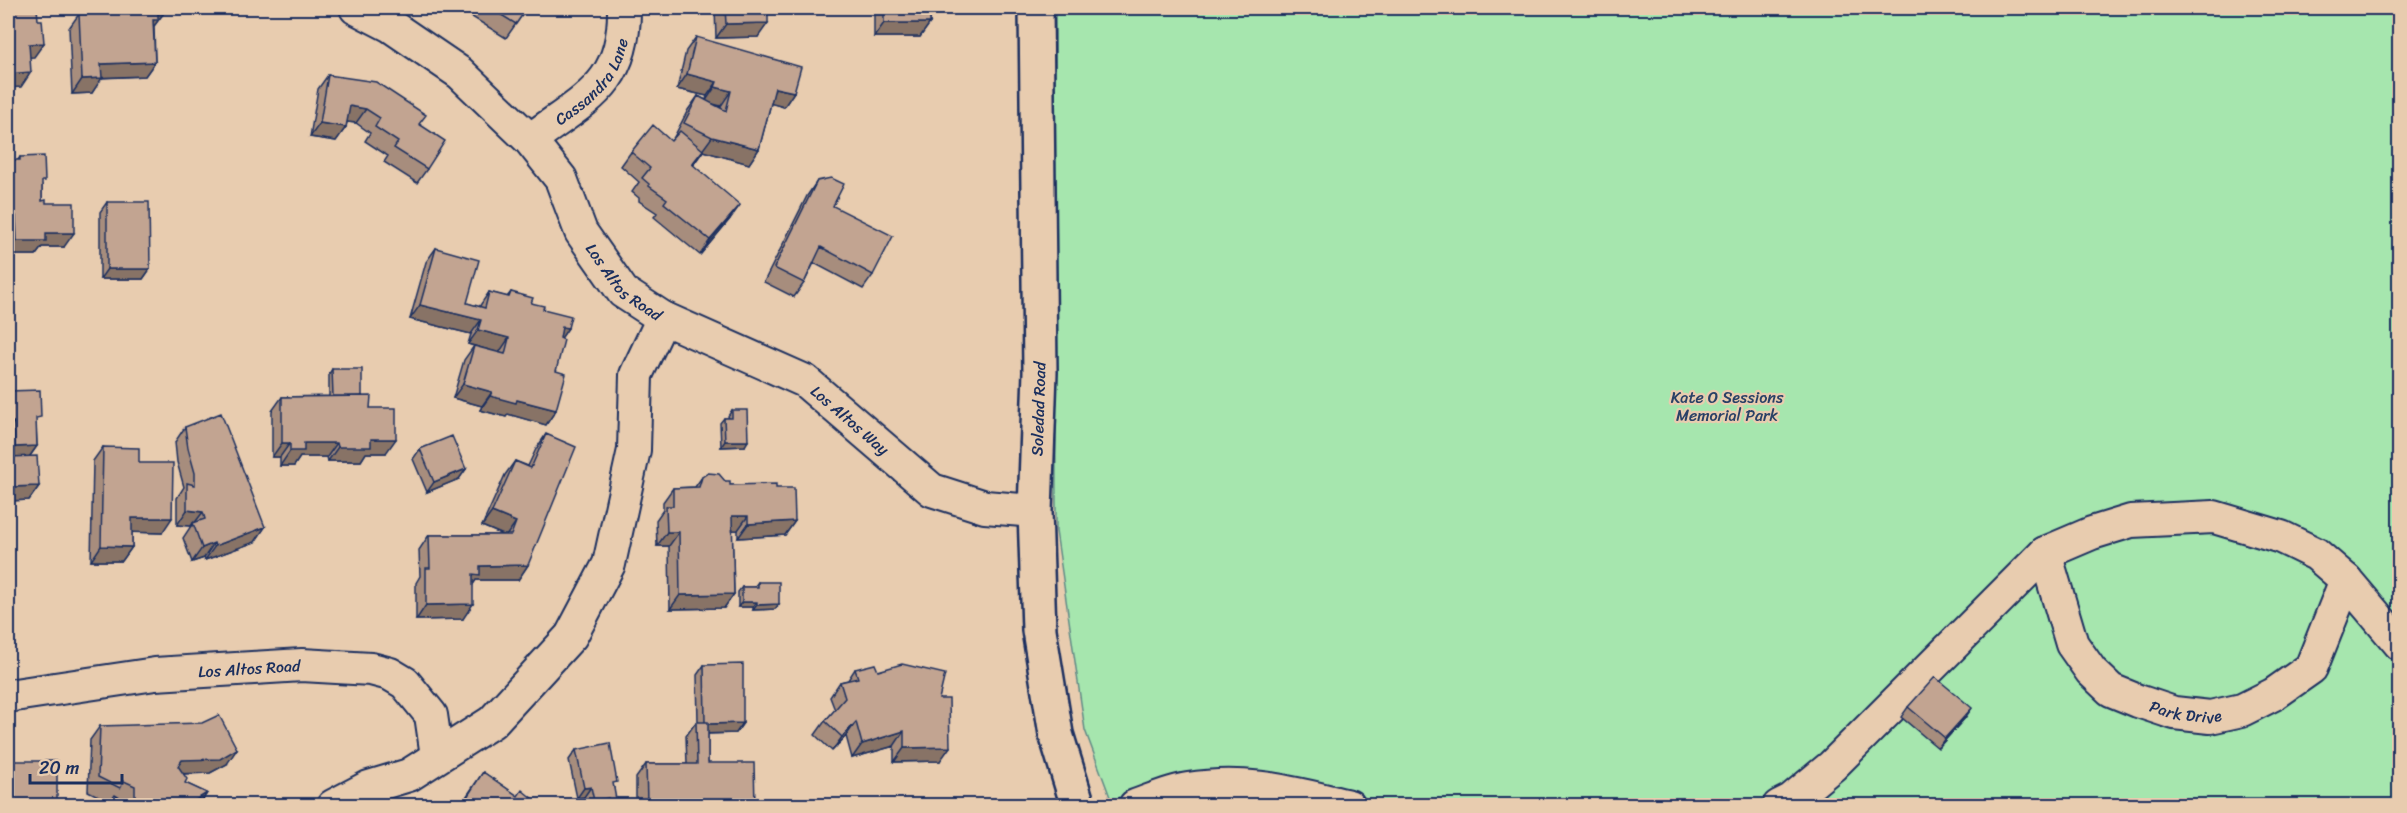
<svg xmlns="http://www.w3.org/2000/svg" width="2407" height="813" viewBox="0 0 2407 813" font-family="Sriracha,sans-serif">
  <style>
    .green { fill: #a6e6ae; stroke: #608a86; stroke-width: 1.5 }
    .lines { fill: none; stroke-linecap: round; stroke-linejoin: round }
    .street-casing { stroke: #1b2f5e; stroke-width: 36 }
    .secondary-casing { stroke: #1b2f5e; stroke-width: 38 }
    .street { stroke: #e8ccaf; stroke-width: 32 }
    .secondary { stroke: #e8ccaf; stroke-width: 33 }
    .wall { fill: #a78d7d; stroke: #1b2f5e; stroke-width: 1.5; fill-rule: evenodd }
    .shaded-wall { fill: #887366; stroke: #1b2f5e; stroke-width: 1.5 }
    .building { fill: #c2a491; stroke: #1b2f5e; stroke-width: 1.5 }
    .labels { text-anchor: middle; stroke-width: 4.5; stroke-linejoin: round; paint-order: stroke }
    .street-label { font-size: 16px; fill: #1b2f5e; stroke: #e8ccaf }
    .park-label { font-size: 16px; fill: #294166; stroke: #e8ccaf }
  </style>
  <rect width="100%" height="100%" fill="#e8ccaf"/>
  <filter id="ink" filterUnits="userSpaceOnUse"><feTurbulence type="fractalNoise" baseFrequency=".0167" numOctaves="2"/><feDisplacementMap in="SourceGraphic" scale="12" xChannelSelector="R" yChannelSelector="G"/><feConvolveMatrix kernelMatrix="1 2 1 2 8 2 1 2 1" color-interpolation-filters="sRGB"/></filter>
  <g filter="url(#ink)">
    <path class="green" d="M1055,8H2399V805H1113L1085,730L1056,531Z"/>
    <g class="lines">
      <g class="street-casing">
        <g id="street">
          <path id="s1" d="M356,8L391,26L460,73L530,140L561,179L581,232L623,292L663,318L805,381L932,490L985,507L1035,511"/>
          <path id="s2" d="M530,140C586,98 625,85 624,8"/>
          <path id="s3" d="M2045,553L2072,644L2091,671L2111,690L2138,701L2174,713L2210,717L2242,710L2274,694L2311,668L2346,580"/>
          <path id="s4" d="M8,696L155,674L302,665L371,669L390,674L405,683L431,715L437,756"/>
          <path d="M333,806L369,787L409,775L492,722L571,636L609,564L634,450L636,375L663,318"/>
          <path d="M1135,806C1152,800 1170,792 1188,789C1248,779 1292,793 1349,806"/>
          <path d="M1779,806L1791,800L1832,766L2045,553L2092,533L2131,521L2214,517L2281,537L2316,554L2346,580L2400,644"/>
        </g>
      </g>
      <g class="secondary-casing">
        <path id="secondary" d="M1036,8L1040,372L1035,511L1039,630L1056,734L1078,806"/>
      </g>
      <use href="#street" class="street"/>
      <use href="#secondary" class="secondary"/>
    </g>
    <path class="wall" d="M118,8H166V10L154,26L155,62L145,76L101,78L92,93L72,94L69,28L79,14L118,13Z
      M467,8H527L506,38L464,12Z
      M715,8H768L758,37L716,38Z
      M874,8H930V23L920,37H874Z
      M696,37L794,92L784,107L771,103L759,149L749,164L703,151L693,165L730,219L700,255L654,217L657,213L639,201V198L632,192L639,182L621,166L631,152L671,141L674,137L688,110L698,96L706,100L707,96L677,89L686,51ZM711,103L721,106V108Z
      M328,75L419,124L427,169L417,183L384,162L388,156L365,141L370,133L356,123L347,122L346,127L336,141L310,137L318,89Z
      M20,157L42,185V201L46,203L64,247H42L36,255H8V160H18Z
      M817,181L833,206L873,275L863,289L814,263L804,283L794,297L764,282L807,196Z
      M107,202L150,269L143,279H100V212Z
      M436,248L467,303L479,307L489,292L507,297L511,292L543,309L568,328L561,338L556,371V410L546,425L508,414L506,417L480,410L482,406L453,398L464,360L474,346L468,344L471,334L410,319L426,262Z
      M332,369L362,396L370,408L386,453H366L361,461H328L327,457H300L294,466H280V457H272V411L282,397L329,396V374Z
      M8,391L36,424L37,446L30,456L39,486L29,500L8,501Z
      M732,410L745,446L721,447L720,423L724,418H729L728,416Z
      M185,427L265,527L255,542L205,560L204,558L192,562L183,538L191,526L177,525V498L184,487L177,462L175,442Z
      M546,434L528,565L518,580H476L473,584L463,619L416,620V583L420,576L419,550L429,535H503L482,526L505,475L515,461L528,466L536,449Z
      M103,447L139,463L162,533L132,532V547L122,561H91L93,461Z
      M420,449L466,469L459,479L427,492L413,459Z
      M702,477L725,481L730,485L776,488L795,521L785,535L738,538V530H732L734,594L724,608L670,609L669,546H657L656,520L663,510V502L673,488L695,487Z
      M758,582L779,604L775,609L753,610V607H738V592L742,587H754Z
      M704,665L743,723L736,733L708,734V763L755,806H636V778L646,764H687L686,736L696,722H698L697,675Z
      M855,669L878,671L939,699L940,761L894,762V746L852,758L846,736L832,751L815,735L825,721L835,710L830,697L840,682L848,680Z
      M1908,707L1965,718L1938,748L1901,717Z
      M100,726L227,764L210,773L183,774L185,783L207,793L199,806H125V801L115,795L110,802L88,791L90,740Z
      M576,750L614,787L611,806H460L483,772L518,796L539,804H573L585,802L584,797L577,798L569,760Z"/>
    <path class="shaded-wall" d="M158,10H166L148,34Z
      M768,23L758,37L716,38L726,24Z
      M884,23H930L920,37H874Z
      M44,43L34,57L19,58L29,44Z
      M155,62L145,76L91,78L101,64Z
      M31,72L21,87L8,88V74Z
      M687,74L717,82L707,96L677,89Z
      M102,78L92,93L72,94L82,79Z
      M715,87L731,91L721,106L705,102Z
      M775,88L794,92L784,107L765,102Z
      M350,106L366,109L356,123L339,121Z
      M320,123L346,127L336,141L310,137Z
      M712,137L759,149L749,164L703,151L693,165L682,178Z
      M740,205L730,219L700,255L710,240Z
      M16,216L8,229V217Z
      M46,233H74L64,247H42L36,255H8L17,241Z
      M107,269H150L143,279H100Z
      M420,305L481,320L471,334L410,319Z
      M562,327L568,328L558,343Z
      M478,330L509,338L499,353L468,344Z
      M463,384L492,392L482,406L453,398Z
      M490,396L517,400L556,410L546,425L508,414L506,417L480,410Z
      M8,422H14L8,430Z
      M371,439H396L386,453H366L361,461H328L338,447Z
      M725,441H748L745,446L721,447Z
      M282,443H290L280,457H272Z
      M304,443H337L327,457H300L294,466H280L290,451Z
      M37,446L27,460L8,457L15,447Z
      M466,469L459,479L427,492L434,482Z
      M39,486L29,500L8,501V487Z
      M187,510L203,512L193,525V523L191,526L177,525Z
      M492,512L516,522L506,536L482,526Z
      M732,516H748L738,530L722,531Z
      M132,518H172L162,533L122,532Z
      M795,521L785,535L738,538L748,524Z
      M265,527L255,542L205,560L215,546Z
      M667,532H679L669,546H657Z
      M214,543L204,558L192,562L202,548Z
      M101,546L132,547L122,561H91Z
      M528,565L518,580H476L470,589H463L480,566Z
      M734,594L724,608L670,609L680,595Z
      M742,602H757L753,607H738Z
      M473,604L463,619L416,620L426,605Z
      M779,604L775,609L753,610L757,605Z
      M1972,708L1965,718L1938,748L1945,738Z
      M856,722L846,736L832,751L842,737Z
      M743,723L736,733L698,734L705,724Z
      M904,731L894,746L852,758L862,744Z
      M950,747L940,761L894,762L904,748Z
      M237,749L227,764L210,773L172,774L182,760Z
      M591,787L584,797L577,798L584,788Z
      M207,793L199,806H186Z
      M135,797H147L141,806H129Z
      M616,799L611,806H592L594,803Z
      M699,801L696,806H644L647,802Z"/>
    <path class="building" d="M8,8H37L38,20H42L44,43L29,44L31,72L8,74Z
      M128,8H166V10H158V20H153L155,62L101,64L102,78L82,79L79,14L129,12Z
      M490,8H527L516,24Z
      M725,8H768V23L726,24Z
      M884,8H930V23H884Z
      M696,37L801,67L794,92L775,88L759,149L712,137L684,123L698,96L726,111L731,91L715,87L717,82L687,74Z
      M328,75L376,82L426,115L419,124L445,141L427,169L394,148L398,142L375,127L380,118L366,109L350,106L346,127L320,123Z
      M653,125L671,141L680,131L703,150L692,164L740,205L710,240L664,203L667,199L649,186V184L642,178L650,168L631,152Z
      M44,156L45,181H42V201L46,200V203H74V233H46V241H17L16,216L8,217V160H20V157Z
      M831,178L844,184L833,206L893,236L873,275L821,247L804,283L774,268L817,181Z
      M107,202H149L150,269H107Z
      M436,248L479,260L467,303L485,308L489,292L509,297L511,292L533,298L531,303L544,306L543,309L571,316L568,328L562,327L560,338L564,340L556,371L566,374L556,410L517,400L516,403L490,396L492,392L463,384L474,346L505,354L509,338L478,330L481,320L420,305Z
      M332,369H362V396H333Z
      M40,390L41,417L36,418L37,446L15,447L14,422H8V391Z
      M371,396L370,408H396V439H371V447H338L337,443H304V451H290V443H282V397Z
      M732,410H747L748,441H725L724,418H732Z
      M221,413L265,527L215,546L214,543L202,548L193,523L205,519L203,512L187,510V483L195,485V473L188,448L185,427Z
      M546,434L576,447L528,565L480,566V575L473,574V604L426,605V568H430L429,535H511L516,522L492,512L515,461L531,468Z
      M452,436L466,469L434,482L420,449Z
      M103,447L139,448V463H173L172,518H132V547L101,546Z
      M37,456L39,486L8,487V457Z
      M708,473L719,474L725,481H730V485L776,484V488H794L795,521L748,524V516H732L734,594L680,595L679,532H667L666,506H673V488L699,487L702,477Z
      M758,582H779V604L757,605V602H742V587H758Z
      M743,664V723L708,724V722H705L704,665Z
      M875,664L878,671L902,664L945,674L939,699H949L950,747L904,748V731L862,744L856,722L842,737L825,721L845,698L840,682L858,678L855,669Z
      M1935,677L1972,708L1945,738L1908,707Z
      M219,715L237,749L220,759L182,760L178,766L187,779L185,783L207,793L186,806H156L147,797H135V786L124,781L120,788L98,777L100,726L202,723Z
      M696,722H708V763H754L755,806H699V801L647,802L646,764H697Z
      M610,743L617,782L613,783L616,799L609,800L608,798L594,801L591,787L584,788L576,750Z
      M8,761H57V806H8Z
      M483,772L518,796L522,790L539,804L572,799L573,804L608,798L609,806H480L467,797Z"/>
  </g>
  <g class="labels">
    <g class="street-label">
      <text dy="6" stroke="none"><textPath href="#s2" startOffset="87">Cassandra Lane</textPath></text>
      <text dy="6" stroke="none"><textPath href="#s1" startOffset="393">Los Altos Road</textPath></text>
      <text transform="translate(1038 409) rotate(-88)" y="6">Soledad Road</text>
      <text dy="6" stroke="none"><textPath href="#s1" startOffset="662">Los Altos Way</textPath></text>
      <text dy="6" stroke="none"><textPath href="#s4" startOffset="243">Los Altos Road</textPath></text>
      <text dy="6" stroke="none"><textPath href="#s3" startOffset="234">Park Drive</textPath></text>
    </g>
    <g class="park-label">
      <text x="1727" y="403">Kate O Sessions<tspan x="1727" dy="18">Memorial Park</tspan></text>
    </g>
  </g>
  <rect width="2407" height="813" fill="none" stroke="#e8ccaf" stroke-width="30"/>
  <rect x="15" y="15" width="2377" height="783" fill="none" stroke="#1b2f5e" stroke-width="2" filter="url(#ink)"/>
  <path d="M30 774v9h92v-9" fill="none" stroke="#1b2f5e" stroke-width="3"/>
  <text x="39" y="774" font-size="18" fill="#1b2f5e" stroke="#e8ccaf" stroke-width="4.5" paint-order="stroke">20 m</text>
</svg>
